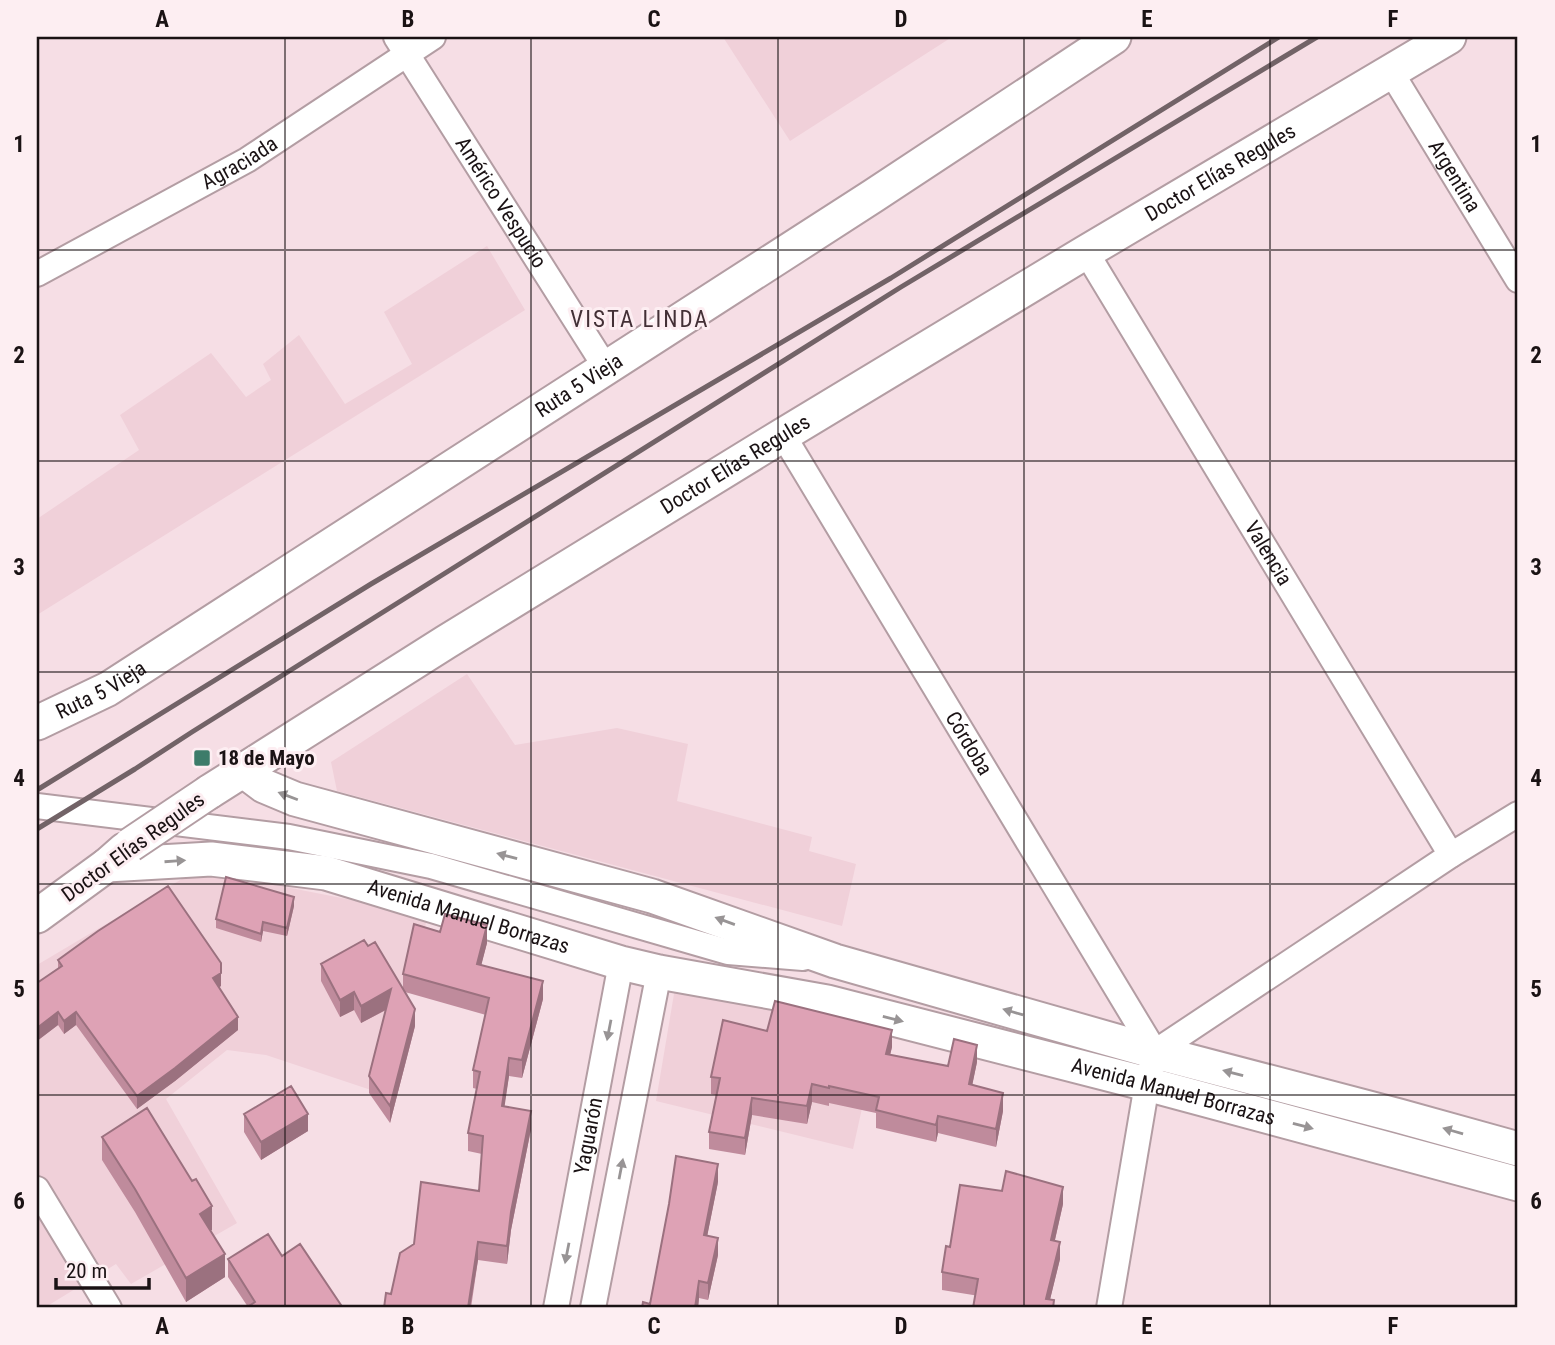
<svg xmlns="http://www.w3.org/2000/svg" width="1555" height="1345" viewBox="0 0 1555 1345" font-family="'Roboto Condensed',sans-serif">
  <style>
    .built { fill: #f0d0d9 }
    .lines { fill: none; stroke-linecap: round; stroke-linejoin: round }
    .street-casing { stroke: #b39da3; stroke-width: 28 }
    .secondary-casing { stroke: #b39da3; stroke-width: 37 }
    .street { stroke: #fff; stroke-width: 24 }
    .secondary { stroke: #fff; stroke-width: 33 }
    .rail { stroke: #726367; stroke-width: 5 }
    .secondary-bridge-casing { stroke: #b39da3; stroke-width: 37; stroke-linecap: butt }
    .secondary-bridge { stroke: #fff; stroke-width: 33 }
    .wall { fill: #bf8b9c }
    .shaded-wall { fill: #9b717f }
    .building { fill: #dea2b5; stroke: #9b717f; stroke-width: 2 }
    .oneway { fill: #989495 }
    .grid { fill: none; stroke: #1a1214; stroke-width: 2; stroke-opacity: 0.55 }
    .poi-dot { fill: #3d7c6a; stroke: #fdeef2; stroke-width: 2.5 }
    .labels { text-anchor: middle; stroke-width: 6; stroke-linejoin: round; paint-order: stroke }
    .street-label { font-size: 21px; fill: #1a1214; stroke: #fdeef2 }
    .poi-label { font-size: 21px; font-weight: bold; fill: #1a1214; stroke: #fdeef2; text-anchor: start }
    .neighbourhood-label { font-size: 23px; letter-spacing: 2px; fill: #433036; stroke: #fdeef2 }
    .neatline { fill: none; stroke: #1a1214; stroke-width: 2.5 }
    .grid-label { font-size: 23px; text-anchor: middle; font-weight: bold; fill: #1a1214 }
  </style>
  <rect width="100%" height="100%" fill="#f6dee5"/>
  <path class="built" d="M723,37H952L790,141Z
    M487,246L525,310L37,615V519L139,450L120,415L211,353L246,397L271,380L263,364L299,335L345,404L412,364L384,312Z
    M467,674L515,745L617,728L688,744L677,801L812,837L809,851L856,864L842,926L337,791L331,762Z
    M187,876H230L428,915L383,1094L266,1055L227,1050L166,1099L237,1223L131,1284L116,1264L44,1308H37V965Z
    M675,988L878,1036L853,1149L656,1101Z"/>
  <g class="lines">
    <g class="street-casing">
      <g id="street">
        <path id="s1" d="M396,37L606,368"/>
        <path id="s2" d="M1391,72L1518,280"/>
        <path id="s3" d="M1086,252L1451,855"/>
        <path id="s4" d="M37,274L247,160L433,37"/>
        <path id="s5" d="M783,435L1155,1052"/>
        <path d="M37,806L289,837L431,866L728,952L803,958"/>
        <path d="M37,1189L109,1308"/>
        <path id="s6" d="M556,1308L621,963"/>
        <path d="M593,1308L659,972"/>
        <path d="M1109,1308L1147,1084L1155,1052L1451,855L1518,814"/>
      </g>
    </g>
    <g class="secondary-casing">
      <g id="secondary">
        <path id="s7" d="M37,723L108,689L873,196L1114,37"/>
        <path d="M244,771L264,786L295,799L652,896L835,961L1155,1052L1399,1116L1518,1149"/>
        <path id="s8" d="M209,792L446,642L783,435L1086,252L1449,37"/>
        <path id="s9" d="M107,865L211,859L326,873L621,963L659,972L827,1002L1147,1084L1518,1184"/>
        <path d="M37,916L107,865L124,850"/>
      </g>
    </g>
    <use href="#street" class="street"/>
    <use href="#secondary" class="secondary"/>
    <path class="rail" d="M37,790L371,584L891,278L1279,37
      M37,829L135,769L192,732L901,287L1317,37"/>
    <g class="secondary-bridge-casing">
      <path id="secondary-bridge" d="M130,845L209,792"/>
    </g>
    <use href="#secondary-bridge" class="secondary-bridge"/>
  </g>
  <path class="wall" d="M294,906L287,936L263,931L261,942L216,928V919Z
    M440,932L487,943L481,965L543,999L522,1078L509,1076L504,1106L531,1129L511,1230L507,1264L478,1260L471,1308L391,1294L414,1244L479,1191L482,1154L468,1151V1133L477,1089L473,1088V1070L486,1015L405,992L415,1026L390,1123L369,1093V1076L386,1010L361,1023L354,1010L340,1017L321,981V964L368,946L403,989V974Z
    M58,960L221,986L219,987L238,1030L175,1081L137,1109L76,1025L64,1034L58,1025L37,1041V983L58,968Z
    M767,1031L892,1047L890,1055L948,1066L977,1062L972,1085L1003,1111L996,1147L938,1133L936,1142L876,1128V1113L829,1103V1106L812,1102L807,1124L752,1115L745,1155L709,1149V1132L716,1095L711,1094V1077Z
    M244,1114L308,1131L261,1160L244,1132Z
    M102,1137L212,1230H210L225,1277L186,1302L135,1212L102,1160Z
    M718,1182L707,1236L718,1255L708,1300L699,1298L698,1308H642L650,1304Z
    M1063,1204L1055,1240L1060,1259L1050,1299L1054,1308L942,1290V1272L950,1247Z
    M282,1256L343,1308L248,1307L228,1277V1259Z"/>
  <path class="shaded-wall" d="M294,897V906L287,936V928Z
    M263,922V931L261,942V934Z
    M487,925V943L477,982V964Z
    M221,973V986L213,991V978Z
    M543,981V999L522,1078V1060Z
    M391,989V1007L361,1023V1006Z
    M354,992V1010L340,1017V1000Z
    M415,1009V1026L390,1123V1106Z
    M58,1012V1025L37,1041V1028Z
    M76,1012V1025L64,1034V1021Z
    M238,1017V1030L175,1081L137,1109V1096Z
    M892,1030V1047L886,1071V1054Z
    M977,1045V1062L969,1101V1084Z
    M509,1058V1076L502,1124V1106Z
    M812,1084V1102L807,1124V1106Z
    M1003,1093V1111L996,1147V1129Z
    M752,1098V1115L745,1155V1138Z
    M531,1111V1129L511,1230L507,1264V1246L511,1212Z
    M308,1114V1131L261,1160V1142Z
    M938,1116V1133L936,1142V1125Z
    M718,1164V1182L704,1252V1235Z
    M1063,1187V1204L1051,1257V1240Z
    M212,1206V1230L200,1237V1214Z
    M718,1238V1255L708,1300V1283Z
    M478,1242V1260L470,1308H468Z
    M1060,1242V1259L1048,1308L1046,1299Z
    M225,1254V1277L186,1302V1278Z
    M699,1281V1298L698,1308H695Z"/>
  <path class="building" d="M226,877L294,897L287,928L263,922L261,934L216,919Z
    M168,886L221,963V973L213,978L238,1017L175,1068L137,1096L76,1012L64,1021L58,1012L37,1028V983L62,966L58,960L98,931Z
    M445,914L487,925L477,964L543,981L522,1060L509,1058L502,1106L531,1111L511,1212L507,1246L478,1242L468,1308H471H384L386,1293L391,1294L400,1253L414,1244L421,1182L479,1191L483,1136L468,1133L480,1072L473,1070L489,998L403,974L414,924L440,932Z
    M364,940L368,946L375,942L415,1009L390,1106L369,1076L391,989L361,1006L354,992L340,1000L321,964Z
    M775,1001L892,1030L886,1054L948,1066L954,1039L977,1045L969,1084L1003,1093L996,1129L938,1116L936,1125L876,1110L879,1097L829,1086V1088L812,1084L807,1106L752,1098L745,1138L709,1132L720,1078L711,1077L723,1020L767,1031Z
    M291,1086L308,1114L261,1142L244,1114Z
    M147,1108L192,1181L196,1179L212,1206L200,1214L225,1254L186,1278L135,1189L102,1137Z
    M676,1156L718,1164L704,1235L718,1238L708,1283L699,1281L695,1308H642L643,1302L650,1304L669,1204Z
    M1006,1171L1063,1187L1051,1240L1060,1242L1046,1299L1054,1300L1053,1308H973L978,1279L942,1272L946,1246L950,1247L960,1185L1002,1191Z
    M268,1234L282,1256L300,1244L343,1308H246L255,1302L228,1259Z"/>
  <defs><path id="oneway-solid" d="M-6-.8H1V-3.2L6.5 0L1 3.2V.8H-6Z" transform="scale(1.75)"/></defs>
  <g class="oneway">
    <use href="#oneway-solid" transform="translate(288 796) rotate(-159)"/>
    <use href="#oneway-solid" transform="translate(507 856) rotate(-165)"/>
    <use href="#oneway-solid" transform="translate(175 861) rotate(-4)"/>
    <use href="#oneway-solid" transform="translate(725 921) rotate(-160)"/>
    <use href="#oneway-solid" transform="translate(1013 1012) rotate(-164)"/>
    <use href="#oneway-solid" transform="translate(893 1019) rotate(14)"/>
    <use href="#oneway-solid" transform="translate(609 1030) rotate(101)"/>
    <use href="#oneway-solid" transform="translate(1233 1073) rotate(-165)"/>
    <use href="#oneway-solid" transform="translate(1303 1126) rotate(15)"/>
    <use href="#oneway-solid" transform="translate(1453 1131) rotate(-164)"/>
    <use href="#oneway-solid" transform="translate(621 1169) rotate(-79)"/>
    <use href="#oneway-solid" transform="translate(567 1253) rotate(101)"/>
  </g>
  <path class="grid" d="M285,37V1308M531,37V1308M778,37V1308M1024,37V1308M1270,37V1308M37,250H1518M37,461H1518M37,672H1518M37,884H1518M37,1095H1518"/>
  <rect class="poi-dot" x="193" y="749" width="18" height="18" rx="3.5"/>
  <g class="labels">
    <g class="street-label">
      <text dy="7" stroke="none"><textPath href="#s4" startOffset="231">Agraciada</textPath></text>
      <text dy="7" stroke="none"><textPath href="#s8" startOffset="1186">Doctor Elías Regules</textPath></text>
      <text dy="7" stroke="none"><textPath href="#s2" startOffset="122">Argentina</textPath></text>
      <text dy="7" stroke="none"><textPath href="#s1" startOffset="196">Américo Vespucio</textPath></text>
      <text dy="7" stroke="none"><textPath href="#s7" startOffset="639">Ruta 5 Vieja</textPath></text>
      <text dy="7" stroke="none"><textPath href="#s8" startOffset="620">Doctor Elías Regules</textPath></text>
      <text dy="7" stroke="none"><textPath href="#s3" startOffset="352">Valencia</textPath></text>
      <text dy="7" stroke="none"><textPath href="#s7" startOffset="72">Ruta 5 Vieja</textPath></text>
      <text dy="7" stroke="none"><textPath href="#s5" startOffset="360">Córdoba</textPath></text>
      <text transform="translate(133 847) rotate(-36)" y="7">Doctor Elías Regules</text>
      <text dy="7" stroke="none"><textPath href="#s9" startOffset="369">Avenida Manuel Borrazas</textPath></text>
      <text dy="7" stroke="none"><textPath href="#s9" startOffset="1096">Avenida Manuel Borrazas</textPath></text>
      <text dy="7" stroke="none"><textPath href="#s6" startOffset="175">Yaguarón</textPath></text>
    </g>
    <g class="poi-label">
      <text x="218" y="765">18 de Mayo</text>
    </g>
    <g class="neighbourhood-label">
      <text x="640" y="327">VISTA LINDA</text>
    </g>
  </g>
  <rect width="1555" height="1345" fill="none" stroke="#fdeef2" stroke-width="77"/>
  <path d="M56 1278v10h93v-10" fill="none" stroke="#1a1214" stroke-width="3.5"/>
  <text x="66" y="1278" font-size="21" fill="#1a1214" stroke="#fdeef2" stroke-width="5" paint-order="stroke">20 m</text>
  <rect x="38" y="38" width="1478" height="1268" class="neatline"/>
  <g class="grid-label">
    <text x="162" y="27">A</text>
    <text x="408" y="27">B</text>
    <text x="654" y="27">C</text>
    <text x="901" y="27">D</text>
    <text x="1147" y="27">E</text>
    <text x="1393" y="27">F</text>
    <text x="19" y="152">1</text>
    <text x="1536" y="152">1</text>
    <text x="19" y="363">2</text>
    <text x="1536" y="363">2</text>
    <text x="19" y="575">3</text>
    <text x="1536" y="575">3</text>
    <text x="19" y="786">4</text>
    <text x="1536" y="786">4</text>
    <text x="19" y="997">5</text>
    <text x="1536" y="997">5</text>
    <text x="19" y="1209">6</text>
    <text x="1536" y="1209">6</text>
    <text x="162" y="1334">A</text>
    <text x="408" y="1334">B</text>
    <text x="654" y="1334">C</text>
    <text x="901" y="1334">D</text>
    <text x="1147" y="1334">E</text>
    <text x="1393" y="1334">F</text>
  </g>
</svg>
